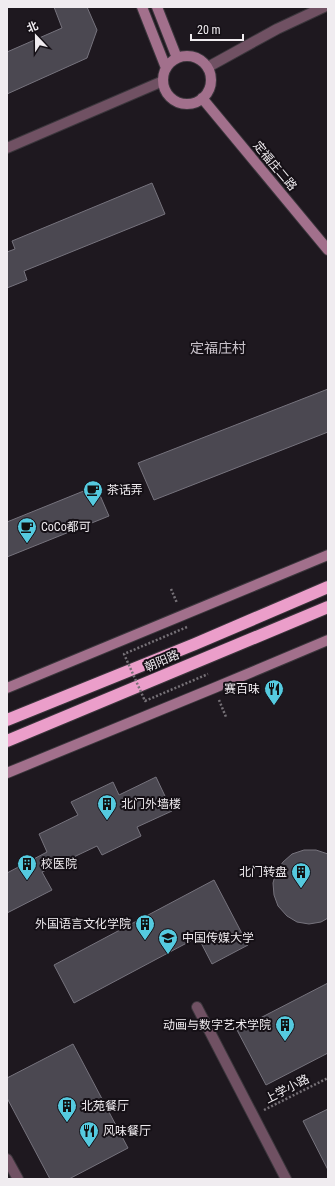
<svg xmlns="http://www.w3.org/2000/svg" width="335" height="1186" viewBox="0 0 335 1186" font-family="'Roboto Condensed','Noto Sans SC',sans-serif">
  <style>
    .building { fill: #4b4851; stroke: #76737d }
    .lines { fill: none; stroke-linecap: round; stroke-linejoin: round }
    .lane-casing { stroke: #3b363c; stroke-width: 12 }
    .street-casing { stroke: #3b363c; stroke-width: 12 }
    .secondary-casing { stroke: #3b363c; stroke-width: 12 }
    .highway-casing { stroke: #3b363c; stroke-width: 14 }
    .path { stroke: #767177; stroke-width: 2.5; stroke-dasharray: 2 2; stroke-linecap: butt }
    .lane { stroke: #705163; stroke-width: 10 }
    .street { stroke: #705163; stroke-width: 10 }
    .secondary { stroke: #a2708c; stroke-width: 10 }
    .highway { stroke: #eb9eca; stroke-width: 12 }
    .path-bridge { stroke: #767177; stroke-width: 2.5; stroke-dasharray: 2 2; stroke-linecap: butt }
    .labels { text-anchor: middle; stroke-width: 4; stroke-linejoin: round; paint-order: stroke }
    .street-label { font-size: 12px; fill: #f0ecf0; stroke: #151016 }
    .poi-label { font-size: 12px; fill: #f0ecf0; stroke: #151016; text-anchor: start }
    .quarter-label { font-size: 14px; fill: #cac3cb; stroke: #151016 }
  </style>
  <rect width="100%" height="100%" fill="#1e181f"/>
  <path class="building" d="M54,7H87L97,30L87,58L7,94V52L62,28Z
    M152,183L165,214L24,271L27,280L7,288V252L15,249L12,241Z
    M328,389V432L154,500L138,463Z
    M96,486L109,516L7,557V522Z
    M156,777L172,811L137,827L141,836L102,855L97,846L42,872L52,890L7,913V873L47,852L39,834L78,815L71,802L113,782L119,795Z
    M304,850H316L328,854V918L321,922L309,924L297,922L287,916L278,906L274,895L273,883L276,872L283,862L292,854Z
    M214,880L248,945L212,964L198,937L74,1003L54,965Z
    M328,983V1053L266,1085L237,1030Z
    M73,1044L128,1148L69,1179H50L7,1098V1078Z
    M328,1109V1170L303,1121Z"/>
  <g class="lines">
    <g class="lane-casing">
      <path id="lane" d="M197,1007L286,1179"/>
    </g>
    <g class="street-casing">
      <path id="street" d="M208,67L277,29L324,7
        M7,148L163,81
        M7,1159L18,1179"/>
    </g>
    <g class="secondary-casing">
      <path id="secondary" d="M142,7L166,68
        M157,7L177,58
        M163 80a24 24 0 1 1 48 0a24 24 0 1 1-48 0Z
        M202,98L328,250
        M7,688L328,555
        M7,773L214,688L328,640"/>
    </g>
    <g class="highway-casing">
      <path id="highway" d="M7,720L195,644L328,587
        M7,741L328,607"/>
    </g>
    <path class="path" d="M171,589L177,603
      M219,700L226,717
      M264,1110L328,1078"/>
    <use href="#lane" class="lane"/>
    <use href="#street" class="street"/>
    <use href="#secondary" class="secondary"/>
    <use href="#highway" class="highway"/>
    <path class="path-bridge" d="M187,627L124,654L145,701L208,674"/>
  </g>
  <defs>
    <g id="cafe-pin" transform="scale(1)"><path d="M0 17L-7.5 6A9.5 9.5 0 1 1 7.5 6Z" fill="#55cadf" stroke="#151016"/><path d="M-5.5-4.5H6V0H3Q3 3.5 0 3.5H-2.5Q-5.5 3.5-5.5 0ZM3-3.2v2h1.7v-2ZM-6 4.5H4V6H-6Z" fill="#111"/></g>
    <g id="restaurant-pin" transform="scale(1)"><path d="M0 17L-7.5 6A9.5 9.5 0 1 1 7.5 6Z" fill="#55cadf" stroke="#151016"/><path d="M-5-6h1v4h1v-4h1v4h1v-4h1v5L-1.5 .5V6h-2V.5L-5-1ZM5-6V6H3V1.5H1.5Q1.5-4 5-6Z" fill="#111"/></g>
    <g id="building-pin" transform="scale(1)"><path d="M0 17L-7.5 6A9.5 9.5 0 1 1 7.5 6Z" fill="#55cadf" stroke="#151016"/><path d="M-4-6H4V6H1V3H-1V6H-4ZM-2.5-4.3h1.7v1.8h-1.7ZM.8-4.3h1.7v1.8H.8ZM-2.5-1h1.7V.8h-1.7ZM.8-1h1.7V.8H.8Z" fill="#111"/></g>
    <g id="university-pin" transform="scale(1)"><path d="M0 17L-7.5 6A9.5 9.5 0 1 1 7.5 6Z" fill="#55cadf" stroke="#151016"/><path d="M0-5L7-2L0 1L-7-2ZM-4 1L0 2.5L4 1V4Q0 6-4 4Z" fill="#111"/></g>
  </defs>
  <g fill-rule="evenodd">
    <use href="#cafe-pin" x="93" y="490"/>
    <use href="#cafe-pin" x="27" y="527"/>
    <use href="#restaurant-pin" x="274" y="689"/>
    <use href="#building-pin" x="107" y="804"/>
    <use href="#building-pin" x="27" y="864"/>
    <use href="#building-pin" x="301" y="872"/>
    <use href="#building-pin" x="145" y="924"/>
    <use href="#university-pin" x="168" y="938"/>
    <use href="#building-pin" x="285" y="1025"/>
    <use href="#building-pin" x="67" y="1106"/>
    <use href="#restaurant-pin" x="89" y="1131"/>
  </g>
  <g class="labels">
    <g class="street-label">
      <text transform="translate(275 166) rotate(50)" y="4">定福庄二路</text>
      <text transform="translate(162 661) rotate(-23)" y="4">朝阳路</text>
      <text transform="translate(287 1089) rotate(-27)" y="4">上学小路</text>
    </g>
    <g class="poi-label">
      <text x="107" y="494">茶话弄</text>
      <text x="41" y="531">CoCo都可</text>
      <text x="260" y="693" text-anchor="end">赛百味</text>
      <text x="121" y="808">北门外墙楼</text>
      <text x="41" y="868">校医院</text>
      <text x="287" y="876" text-anchor="end">北门转盘</text>
      <text x="131" y="928" text-anchor="end">外国语言文化学院</text>
      <text x="182" y="942">中国传媒大学</text>
      <text x="271" y="1029" text-anchor="end">动画与数字艺术学院</text>
      <text x="81" y="1110">北苑餐厅</text>
      <text x="103" y="1135">风味餐厅</text>
    </g>
    <g class="quarter-label">
      <text x="218" y="353">定福庄村</text>
    </g>
  </g>
  <rect width="335" height="1186" fill="none" stroke="#f0ecf0" stroke-width="16"/>
  <g transform="translate(36 36) rotate(338)" stroke="#151016" stroke-width="3" paint-order="stroke">
  <path d="M0-3L7 15L0 10L-7 15Z" fill="#f0ecf0"/>
  <text y="-6" font-size="11" font-weight="bold" text-anchor="middle" fill="#f0ecf0">北</text>
  </g>
  <path d="M191 34v6h52v-6" fill="none" stroke="#f0ecf0" stroke-width="2"/>
  <text x="197" y="34" font-size="12" fill="#f0ecf0" stroke="#151016" stroke-width="3" paint-order="stroke">20 m</text>
</svg>
